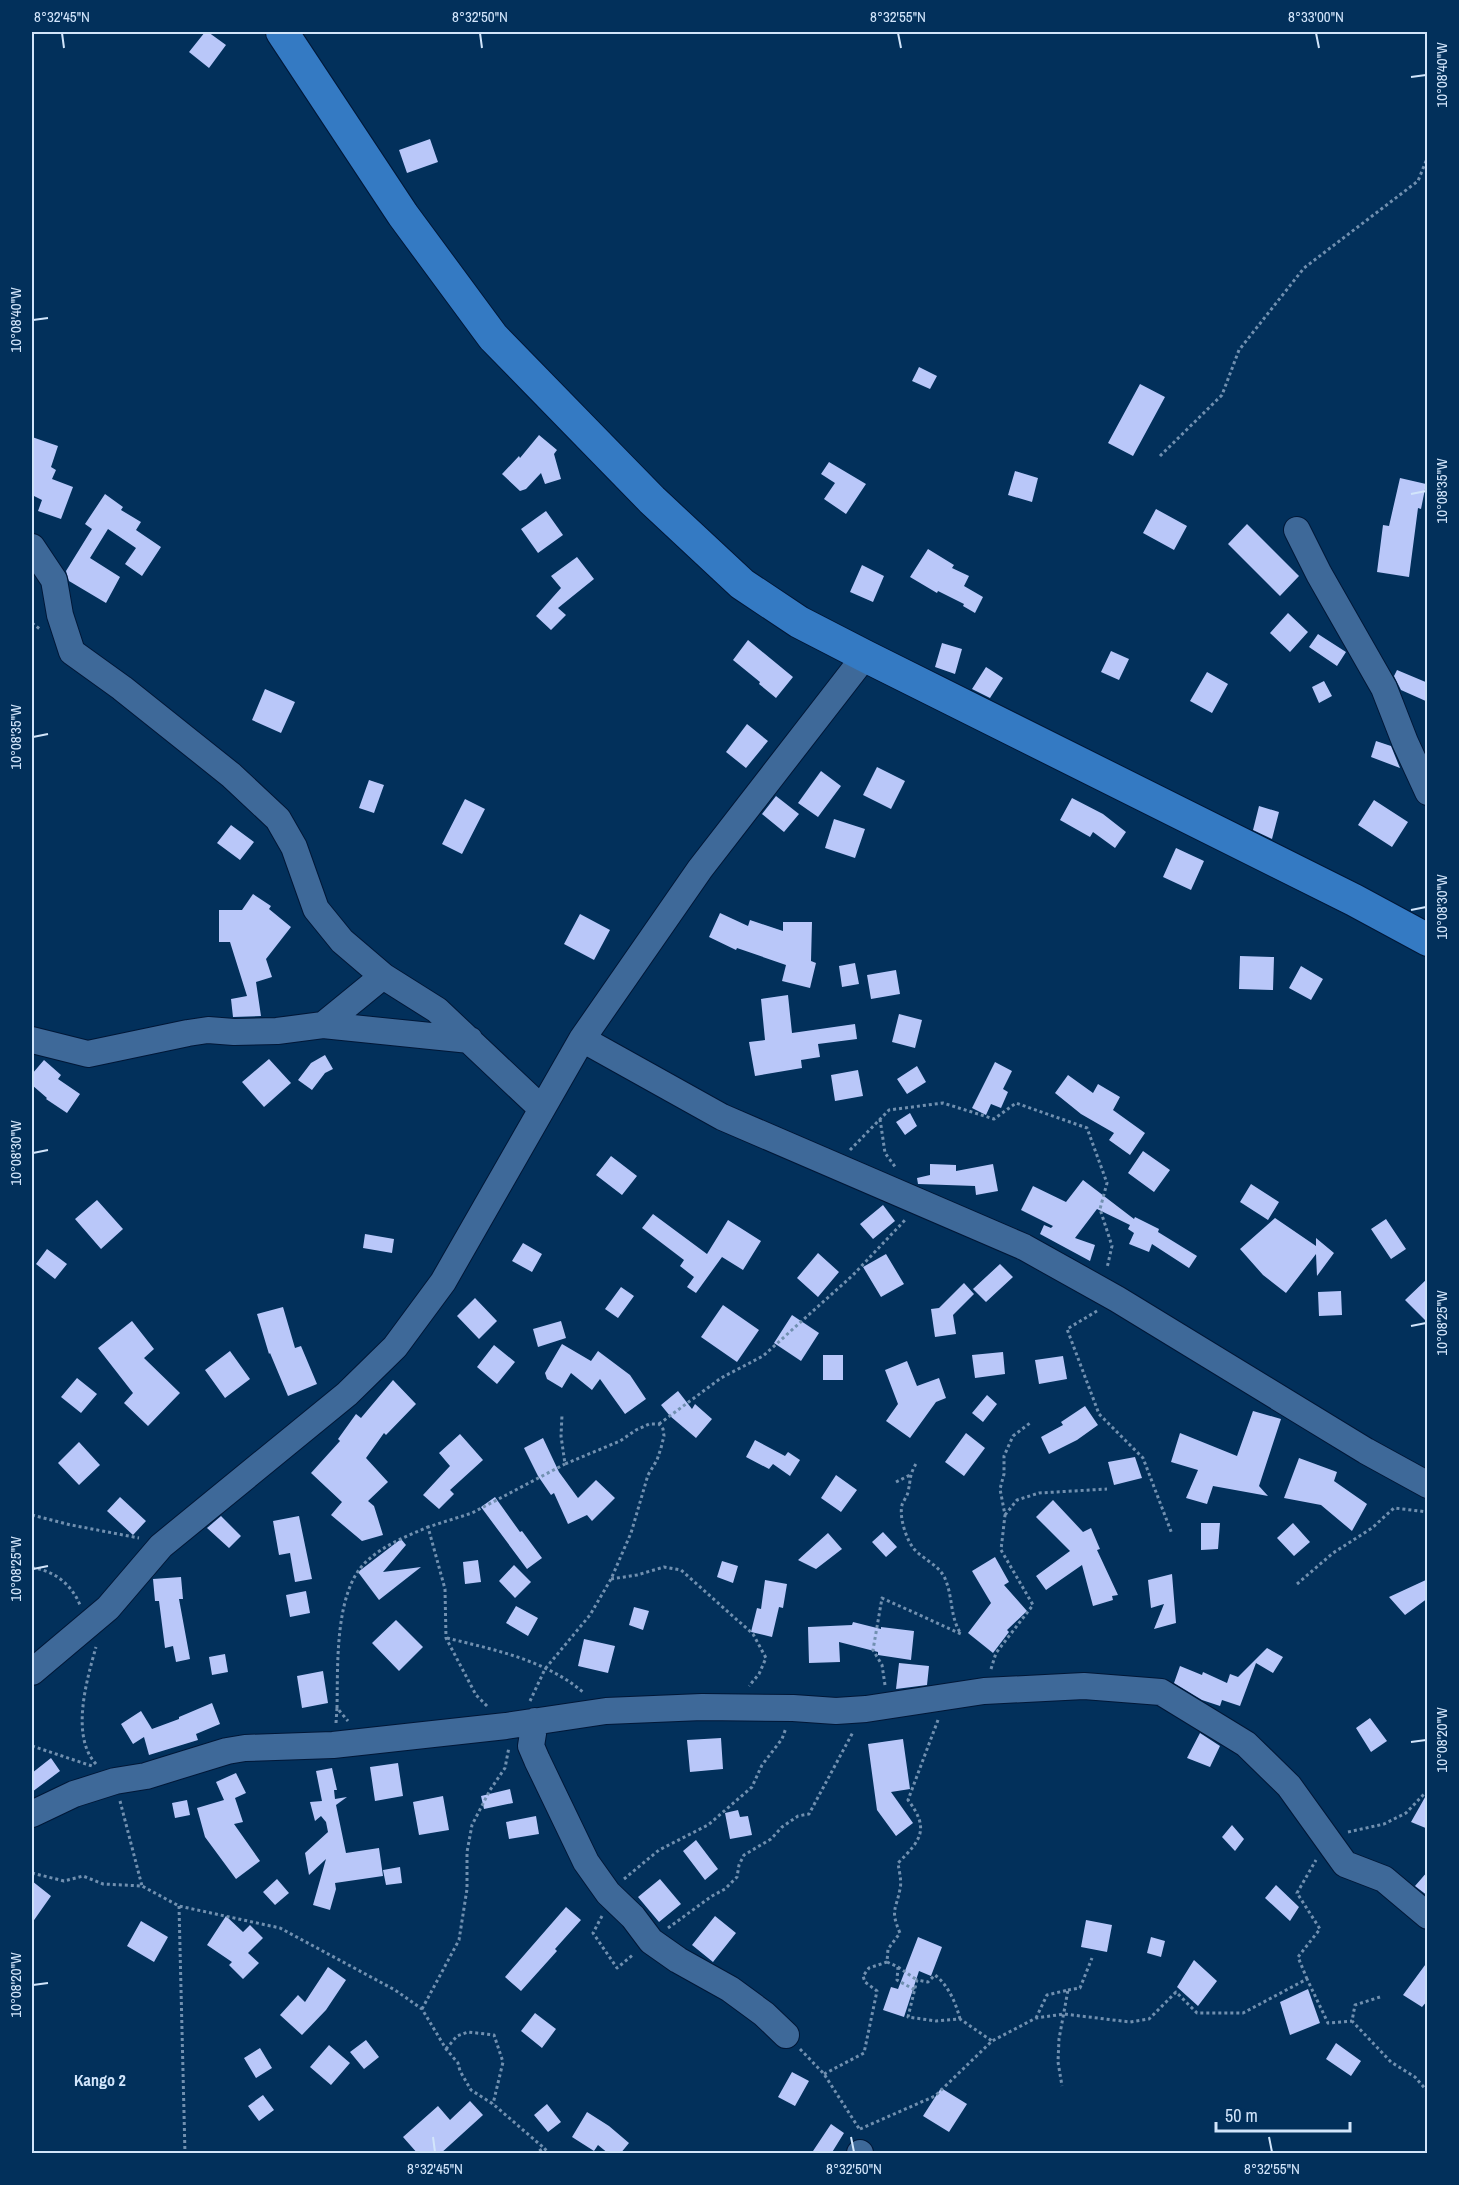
<svg xmlns="http://www.w3.org/2000/svg" width="1459" height="2185" viewBox="0 0 1459 2185" font-family="'Archivo Narrow',sans-serif">
  <style>
    .building { fill: #b9c7f9 }
    .lines { fill: none; stroke-linecap: round; stroke-linejoin: round }
    .minor-casing { stroke: #001737; stroke-width: 28 }
    .major-casing { stroke: #001737; stroke-width: 34 }
    .path { stroke: #7190b0; stroke-width: 3; stroke-dasharray: 3 3; stroke-linecap: butt }
    .minor { stroke: #3e6999; stroke-width: 26 }
    .major { stroke: #347ac3; stroke-width: 32 }
    .ticks { fill: none; stroke: #d2e5fb; stroke-width: 2 }
    .labels { text-anchor: middle; stroke-width: 6; stroke-linejoin: round; paint-order: stroke }
    .neighbourhood-label { font-size: 16px; font-weight: bold; fill: #d2e5fb; stroke: #02305b }
    .neatline { fill: none; stroke: #d2e5fb; stroke-width: 2 }
    .ticks-label { font-size: 15px; text-anchor: middle; fill: #d2e5fb }
  </style>
  <rect width="100%" height="100%" fill="#02305b"/>
  <path class="building" d="M205,32H208L226,45L209,68L189,52Z
    M430,139L438,162L407,173L399,150Z
    M919,367L937,376L930,389L912,381Z
    M1140,384L1165,397L1133,456L1108,443Z
    M539,435L557,450L554,454L561,479L545,484L541,473L526,489L520,491L502,474L519,456L520,458Z
    M32,437L58,446L51,467L56,470L52,479L73,487L61,519L38,511L42,500L32,495Z
    M829,462L866,484L846,514L824,499L835,483L821,474Z
    M1015,471L1038,478L1032,502L1008,495Z
    M1400,478L1426,484L1421,509L1418,508L1409,577L1377,572L1383,525L1389,526Z
    M105,494L123,507L121,510L141,522L136,530L161,547L142,576L125,564L136,548L108,529L90,558L120,577L106,603L69,581L66,571L92,529L85,524Z
    M1156,509L1187,526L1174,550L1143,533Z
    M546,511L563,535L538,553L521,529Z
    M1247,524L1299,576L1280,596L1228,544Z
    M928,549L954,565L952,568L969,576L964,586L983,597L975,613L963,606L964,604L938,591L937,593L910,577Z
    M577,557L594,579L558,608L566,615L551,630L536,616L561,588L551,576Z
    M862,565L884,576L873,602L850,592Z
    M1288,613L1308,632L1290,652L1270,633Z
    M1318,634L1346,652L1337,666L1309,647Z
    M748,640L793,677L776,698L759,684L760,682L733,660Z
    M942,643L962,649L955,674L935,667Z
    M1111,651L1129,659L1119,680L1101,672Z
    M986,667L1003,678L990,698L972,689Z
    M1397,670L1428,683V702L1401,690L1394,676Z
    M1207,672L1228,684L1212,713L1190,701Z
    M1324,681L1332,696L1319,703L1312,687Z
    M265,689L295,702L281,733L252,720Z
    M747,724L768,741L746,768L726,752Z
    M1376,741L1391,746L1400,768L1371,757Z
    M877,767L905,781L891,809L863,795Z
    M821,771L841,786L818,817L798,803Z
    M369,780L384,785L374,813L359,808Z
    M776,796L799,814L784,832L762,814Z
    M1072,798L1103,814L1126,832L1115,848L1093,832L1090,837L1060,820Z
    M465,799L485,809L462,854L442,844Z
    M1374,800L1408,822L1392,847L1358,825Z
    M1259,806L1279,812L1272,839L1253,830Z
    M834,819L865,829L855,858L825,848Z
    M231,825L254,842L240,860L217,843Z
    M1176,848L1204,861L1191,890L1163,877Z
    M253,894L271,906L269,909L291,927L266,959L272,977L256,982L261,1016L233,1017L231,999L247,996L230,942H219V910H242Z
    M720,913L748,926L750,920L783,931V922H812L811,961L816,963L810,988L782,981L786,965L737,948L736,950L709,937Z
    M580,914L610,930L594,960L564,944Z
    M1240,956L1274,957L1273,990L1239,989Z
    M855,963L859,984L842,987L839,966Z
    M1301,966L1323,979L1311,1000L1289,988Z
    M896,970L900,994L871,999L867,975Z
    M788,995L792,1033L855,1024L857,1039L818,1044L820,1057L801,1060L802,1068L755,1076L749,1042L765,1040L761,999Z
    M899,1014L922,1020L915,1048L892,1042Z
    M325,1055L333,1069L325,1073L312,1090L298,1080L311,1063Z
    M269,1059L291,1083L264,1107L242,1082Z
    M44,1060L61,1075L58,1079L80,1094L67,1113L46,1099L47,1098L32,1085V1074Z
    M995,1062L1012,1071L1003,1089L1008,1092L1001,1108L991,1104L986,1115L972,1108Z
    M917,1066L926,1082L907,1094L897,1079Z
    M858,1070L863,1096L835,1101L831,1075Z
    M1068,1075L1093,1093L1098,1084L1120,1097L1113,1110L1145,1133L1130,1155L1109,1140L1114,1133L1081,1114L1055,1093Z
    M910,1113L917,1126L905,1135L896,1122Z
    M1143,1151L1170,1170L1154,1192L1128,1173Z
    M611,1156L637,1176L622,1195L596,1175Z
    M930,1164L956,1165V1171L993,1164L998,1191L976,1195L975,1186L918,1184L917,1178L930,1175Z
    M1083,1180L1134,1219L1135,1217L1159,1229L1158,1232L1197,1256L1189,1268L1152,1244L1149,1252L1129,1244L1134,1233L1128,1229L1130,1225L1097,1209L1075,1238L1095,1245L1090,1261L1040,1234L1044,1225L1051,1228L1053,1226L1021,1210L1033,1186L1066,1202Z
    M1251,1184L1279,1202L1268,1220L1240,1202Z
    M97,1200L123,1229L101,1249L75,1219Z
    M883,1205L895,1221L873,1239L860,1224Z
    M653,1214L707,1254L728,1220L761,1241L743,1270L722,1257L696,1293L687,1287L694,1277L680,1266L684,1260L642,1228Z
    M1275,1218L1316,1246V1238L1334,1253L1317,1276L1316,1254L1286,1293L1263,1275L1240,1249Z
    M1386,1219L1406,1249L1391,1259L1371,1229Z
    M365,1234L394,1239L392,1253L363,1248Z
    M523,1243L542,1254L532,1272L512,1261Z
    M47,1249L67,1264L55,1279L36,1264Z
    M818,1253L839,1272L818,1297L797,1278Z
    M886,1254L904,1284L881,1297L863,1267Z
    M1000,1264L1013,1277L986,1302L973,1289Z
    M1428,1278V1323L1405,1300Z
    M964,1283L974,1294L953,1315L956,1334L935,1337L931,1309L939,1308Z
    M621,1287L634,1296L618,1318L605,1309Z
    M1341,1291L1342,1315L1319,1316L1318,1292Z
    M475,1298L497,1321L479,1339L457,1316Z
    M723,1305L759,1330L737,1362L701,1337Z
    M283,1307L295,1348L301,1346L317,1384L288,1396L270,1353L269,1354L257,1314Z
    M792,1315L819,1333L801,1361L774,1343Z
    M132,1321L154,1349L144,1358L180,1393L148,1426L124,1403L133,1393L98,1348Z
    M561,1321L566,1338L538,1347L533,1329Z
    M562,1344L591,1361L598,1351L630,1375L646,1399L625,1414L600,1379L592,1390L571,1373L562,1388L547,1379L545,1373Z
    M494,1345L515,1362L497,1384L477,1367Z
    M230,1351L250,1379L225,1398L205,1370Z
    M1003,1352L1005,1374L975,1378L972,1355Z
    M823,1355H843V1380H823Z
    M1063,1356L1067,1379L1039,1384L1035,1360Z
    M907,1361L917,1386L939,1378L946,1398L936,1402L910,1438L886,1421L898,1404L885,1370Z
    M77,1378L97,1394L81,1413L61,1397Z
    M393,1380L416,1404L386,1435L384,1433L366,1458L388,1482L368,1501L374,1506L383,1535L362,1541L331,1515L342,1502L311,1473L340,1441L338,1439L356,1414L361,1418Z
    M678,1391L692,1409L695,1404L712,1419L696,1438L670,1416L661,1405Z
    M987,1395L997,1404L983,1422L972,1413Z
    M1085,1406L1098,1425L1077,1440L1049,1454L1041,1437L1063,1425L1061,1422Z
    M1253,1411L1281,1419L1259,1486L1268,1496L1213,1486L1207,1504L1186,1498L1198,1470L1171,1462L1180,1433L1237,1456Z
    M966,1433L985,1448L964,1476L945,1462Z
    M460,1434L483,1460L450,1490L454,1494L439,1509L423,1495L450,1466L439,1453Z
    M543,1438L559,1472L578,1498L596,1480L615,1498L592,1521L587,1515L568,1524L554,1493L551,1495L538,1476L524,1448Z
    M755,1440L785,1456L788,1452L800,1460L790,1476L773,1464L769,1469L746,1457Z
    M79,1442L100,1465L79,1485L58,1463Z
    M1135,1457L1142,1478L1114,1485L1108,1462Z
    M1299,1458L1337,1472L1334,1481L1367,1504L1352,1531L1321,1505L1284,1498Z
    M836,1475L857,1490L841,1512L821,1498Z
    M120,1497L146,1521L133,1535L107,1511Z
    M495,1497L520,1532L522,1531L542,1558L527,1569L481,1507Z
    M1053,1500L1083,1532L1091,1528L1100,1549L1097,1550L1118,1595L1112,1596L1113,1600L1093,1606L1082,1565L1046,1590L1036,1576L1070,1551L1036,1517Z
    M221,1516L241,1536L229,1548L207,1528Z
    M299,1516L312,1579L295,1582L290,1553L279,1555L273,1521Z
    M1201,1523H1220L1218,1549L1201,1550Z
    M1293,1523L1310,1542L1294,1556L1277,1538Z
    M883,1532L897,1547L886,1557L872,1542Z
    M828,1533L842,1549L816,1569L798,1560Z
    M401,1539L406,1545L383,1572L421,1567L379,1600L358,1572Z
    M995,1557L1009,1582L1004,1585L1027,1611L1007,1630L1009,1632L993,1653L968,1633L991,1603L972,1571Z
    M478,1560L481,1582L465,1584L463,1562Z
    M722,1561L738,1566L733,1583L717,1577Z
    M514,1565L531,1582L515,1598L499,1581Z
    M1172,1574L1176,1623L1154,1629L1164,1604L1151,1608L1148,1580Z
    M181,1577L183,1599H179L190,1659L176,1662L173,1646L165,1648L159,1601H155L153,1579Z
    M1428,1579V1598L1405,1615L1389,1597Z
    M765,1580L787,1584L783,1608L779,1607L772,1637L751,1632L757,1608L761,1609Z
    M306,1591L310,1613L290,1617L286,1595Z
    M516,1606L538,1618L528,1636L506,1623Z
    M634,1607L649,1611L643,1630L629,1625Z
    M396,1620L423,1647L399,1671L372,1643Z
    M853,1622L881,1629V1627L914,1631L911,1660L878,1655V1652L839,1642L840,1662L809,1663L808,1627L852,1625Z
    M584,1639L615,1646L608,1673L578,1666Z
    M1267,1648L1283,1657L1273,1673L1256,1663L1240,1706L1222,1700L1220,1706L1202,1700L1174,1683L1180,1666L1202,1675L1203,1672L1227,1683L1230,1674L1238,1677Z
    M225,1654L228,1672L212,1675L209,1657Z
    M899,1663L929,1666L927,1685L896,1689Z
    M323,1671L328,1703L302,1708L297,1676Z
    M212,1703L220,1724L196,1734L198,1740L149,1755L144,1737L133,1744L121,1724L141,1711L152,1729L179,1719V1717Z
    M1370,1718L1387,1741L1371,1752L1356,1728Z
    M1200,1733L1220,1746L1210,1767L1187,1758Z
    M721,1738L723,1769L690,1772L687,1740Z
    M903,1739L910,1789L891,1792L913,1823L896,1836L877,1810L868,1744Z
    M51,1758L60,1771L32,1792V1773Z
    M398,1763L403,1796L375,1801L370,1767Z
    M332,1768L337,1790H334L335,1799L347,1797L336,1805L346,1853L379,1848L383,1876L335,1883L336,1889L330,1910L313,1905L326,1859L309,1875L305,1853L328,1832L326,1822L321,1816L315,1821L310,1802L322,1801L316,1771Z
    M236,1773L246,1793L235,1798L243,1822L234,1824L260,1861L236,1879L205,1837L197,1808L224,1800L216,1782Z
    M510,1789L513,1803L484,1809L481,1796Z
    M1428,1792V1829L1411,1822Z
    M443,1796L449,1830L419,1835L413,1802Z
    M187,1800L190,1815L175,1818L172,1803Z
    M738,1810L740,1817L748,1816L752,1835L730,1839L725,1813Z
    M536,1816L539,1834L509,1839L506,1822Z
    M1232,1825L1244,1839L1235,1851L1222,1837Z
    M696,1840L718,1869L705,1880L683,1851Z
    M400,1867L402,1883L386,1885L383,1870Z
    M1428,1871V1896L1415,1886Z
    M277,1879L289,1893L275,1905L263,1892Z
    M660,1879L681,1904L659,1922L638,1897Z
    M32,1881L51,1896L32,1923Z
    M1276,1885L1299,1907L1290,1921L1265,1898Z
    M566,1907L581,1920L555,1949L557,1951L521,1991L505,1977Z
    M226,1916L243,1932L250,1925L263,1938L248,1953L259,1963L243,1979L229,1965L232,1962L207,1945Z
    M715,1916L736,1933L713,1962L692,1945Z
    M1086,1920L1112,1925L1107,1952L1081,1947Z
    M141,1921L168,1937L154,1962L127,1946Z
    M918,1937L942,1947L931,1976L919,1971L904,2017L883,2010L891,1987L898,1989Z
    M1151,1937L1165,1941L1161,1957L1147,1953Z
    M1194,1960L1217,1981L1198,2006L1177,1987Z
    M1428,1961V2000L1422,2007L1403,1995Z
    M328,1967L346,1980L326,2010L302,2035L280,2015L298,1995L305,2002Z
    M1308,1989L1320,2023L1290,2035L1280,2002Z
    M535,2013L556,2029L542,2048L521,2031Z
    M366,2040L379,2057L364,2069L350,2052Z
    M1336,2043L1361,2061L1351,2076L1326,2059Z
    M329,2045L350,2063L331,2085L310,2067Z
    M260,2048L272,2068L256,2078L244,2058Z
    M792,2072L809,2081L795,2106L778,2097Z
    M941,2088L967,2104L949,2132L923,2116Z
    M263,2095L274,2110L259,2121L248,2106Z
    M470,2101L483,2115L440,2154H418L403,2137L438,2106L450,2120Z
    M547,2104L561,2122L548,2132L534,2115Z
    M587,2112L609,2126L629,2143L620,2154H609L598,2145L594,2151L572,2137Z
    M831,2124L844,2133L831,2154H811Z"/>
  <g class="lines">
    <g class="minor-casing">
      <path id="minor" d="M1297,530L1319,574L1384,688L1405,742L1428,792
        M32,547L54,580L60,615L72,652L122,688L231,775L278,819L294,847L316,909L342,941L383,976L437,1010L541,1108
        M323,1025L383,976
        M582,1039L722,1117L1024,1247L1117,1299L1366,1451L1428,1485
        M32,1040L88,1054L188,1033L208,1030L234,1032L277,1031L323,1025L470,1040
        M32,1672L108,1608L161,1546L347,1394L395,1347L443,1282L582,1039L700,869L865,656
        M535,1721L531,1746L537,1760L586,1862L608,1893L633,1917L651,1941L678,1960L730,1989L764,2014L786,2035
        M32,1814L74,1794L115,1781L146,1776L227,1751L245,1748L333,1745L506,1726L606,1711L702,1707L793,1708L836,1711L866,1709L984,1691L1084,1686L1161,1692L1246,1744L1289,1786L1345,1864L1384,1879L1428,1916
        M860,2154V2153"/>
    </g>
    <g class="major-casing">
      <path id="major" d="M282,32L403,215L493,337L652,500L742,584L799,622L865,656L1354,900L1428,940"/>
    </g>
    <path class="path" d="M1160,456L1222,395L1239,350L1304,268L1418,181L1428,156
      M32,623L41,630
      M880,1119L885,1153L896,1168
      M850,1150L889,1110L943,1103L994,1119L1016,1103L1087,1128L1107,1183L1100,1209L1112,1246L1107,1268
      M1097,1311L1067,1329L1099,1414L1143,1458L1172,1534
      M659,1424L721,1378L763,1356L853,1275L906,1219
      M896,1482L910,1475
      M32,1515L71,1525L139,1538
      M1005,1515L1017,1500L1039,1493L1107,1489
      M32,1568C54,1570 72,1585 80,1605
      M611,1579L637,1575L664,1567L681,1570L753,1634L766,1658L759,1674L749,1686
      M1297,1584L1333,1553L1372,1528L1394,1508L1428,1512
      M447,1638C495,1650 546,1660 584,1693
      M991,1669L996,1653L1033,1605L1001,1550L1005,1515L1000,1489L1004,1474V1456L1013,1436L1030,1423
      M885,1685L882,1665L873,1650L882,1598L961,1634C950,1617 953,1599 946,1581C941,1566 924,1560 914,1549C906,1539 899,1517 902,1505C903,1501 907,1497 908,1492C911,1479 909,1475 917,1462
      M530,1701L545,1669L590,1615L611,1579L631,1533L648,1475L657,1460L661,1448L664,1436L663,1429L659,1424H649L636,1430L620,1441L565,1464L561,1436L562,1415
      M487,1706L476,1695L446,1638L445,1589L428,1527L472,1513L565,1464
      M337,1708C338,1667 334,1590 367,1561C384,1545 407,1536 428,1527
      M336,1723L337,1708L348,1721
      M32,1746L92,1766
      M96,1764C70,1736 87,1679 96,1647
      M120,1801L142,1886
      M1348,1832L1384,1824L1406,1813L1425,1793H1428
      M32,1873L64,1881L83,1876L103,1884L142,1886L179,1906L280,1928L395,1990L422,2009L446,2049L458,2063L460,2071L471,2090L493,2104L544,2148
      M624,1879L659,1850L708,1825L752,1787L762,1765L782,1739L786,1728
      M179,1906L185,2154
      M602,1916L593,1933L617,1968L634,1954
      M668,1928L712,1896L725,1889L737,1877L739,1865L744,1855L771,1839L782,1827L798,1816L809,1814L853,1732
      M887,1962L898,1967L897,1980L915,1990
      M898,1967L917,1980
      M1307,1979L1298,1957L1320,1929L1297,1893L1316,1860
      M1068,1990L1080,1988L1092,1958
      M1380,1997L1355,2005L1352,2021L1391,2062L1415,2077L1428,2092
      M422,2009L459,1940L467,1889V1852L472,1825L490,1790L505,1768L509,1747
      M1036,2018L1047,1995L1068,1990L1059,2039L1058,2062L1062,2086
      M960,2019C956,2003 948,1985 935,1975L928,1982L917,1980L908,2017L936,2021L960,2019L992,2041
      M446,2049L457,2036L468,2032L494,2035L503,2062L493,2104
      M800,2049L824,2074L860,2130
      M824,2074L864,2053L877,1991L865,1982L863,1976L869,1968L887,1962L888,1949L900,1933C890,1910 896,1910 900,1889C902,1881 899,1871 898,1863C921,1840 930,1829 908,1800L938,1720
      M860,2129L935,2096L992,2041L1036,2018L1064,2014L1130,2022L1149,2019L1176,1992L1197,2013H1243L1307,1979L1328,2023L1352,2021
      M534,2154L544,2148L550,2154"/>
    <use href="#minor" class="minor"/>
    <use href="#major" class="major"/>
  </g>
  <path class="ticks" d="M62,33L64,48M480,33L482,48M898,33L901,48M1316,33L1319,48M1411,77L1426,75M33,320L48,318M1411,494L1426,491M33,737L48,734M1411,910L1426,907M33,1153L48,1150M1411,1326L1426,1323M33,1569L48,1566M1411,1742L1426,1740M33,1985L48,1983M433,2137L435,2152M851,2137L854,2152M1269,2137L1272,2152"/>
  <g class="labels">
    <g class="neighbourhood-label">
      <text x="100" y="2086">Kango 2</text>
    </g>
  </g>
  <rect width="1459" height="2185" fill="none" stroke="#02305b" stroke-width="66"/>
  <path d="M1216 2122v9h134v-9" fill="none" stroke="#d2e5fb" stroke-width="3"/>
  <text x="1225" y="2122" font-size="18" fill="#d2e5fb" stroke="#02305b" stroke-width="4.5" paint-order="stroke">50 m</text>
  <rect x="33" y="33" width="1393" height="2119" class="neatline"/>
  <g class="ticks-label">
    <text x="62" y="22">8°32'45"N</text>
    <text x="480" y="22">8°32'50"N</text>
    <text x="898" y="22">8°32'55"N</text>
    <text x="1316" y="22">8°33'00"N</text>
    <text transform="translate(1442 75) rotate(-90)" y="5">10°08'40"W</text>
    <text transform="translate(16 320) rotate(-90)" y="5">10°08'40"W</text>
    <text transform="translate(1442 491) rotate(-90)" y="5">10°08'35"W</text>
    <text transform="translate(16 737) rotate(-90)" y="5">10°08'35"W</text>
    <text transform="translate(1442 907) rotate(-90)" y="5">10°08'30"W</text>
    <text transform="translate(16 1153) rotate(-90)" y="5">10°08'30"W</text>
    <text transform="translate(1442 1323) rotate(-90)" y="5">10°08'25"W</text>
    <text transform="translate(16 1569) rotate(-90)" y="5">10°08'25"W</text>
    <text transform="translate(1442 1740) rotate(-90)" y="5">10°08'20"W</text>
    <text transform="translate(16 1985) rotate(-90)" y="5">10°08'20"W</text>
    <text x="435" y="2174">8°32'45"N</text>
    <text x="854" y="2174">8°32'50"N</text>
    <text x="1272" y="2174">8°32'55"N</text>
  </g>
</svg>
